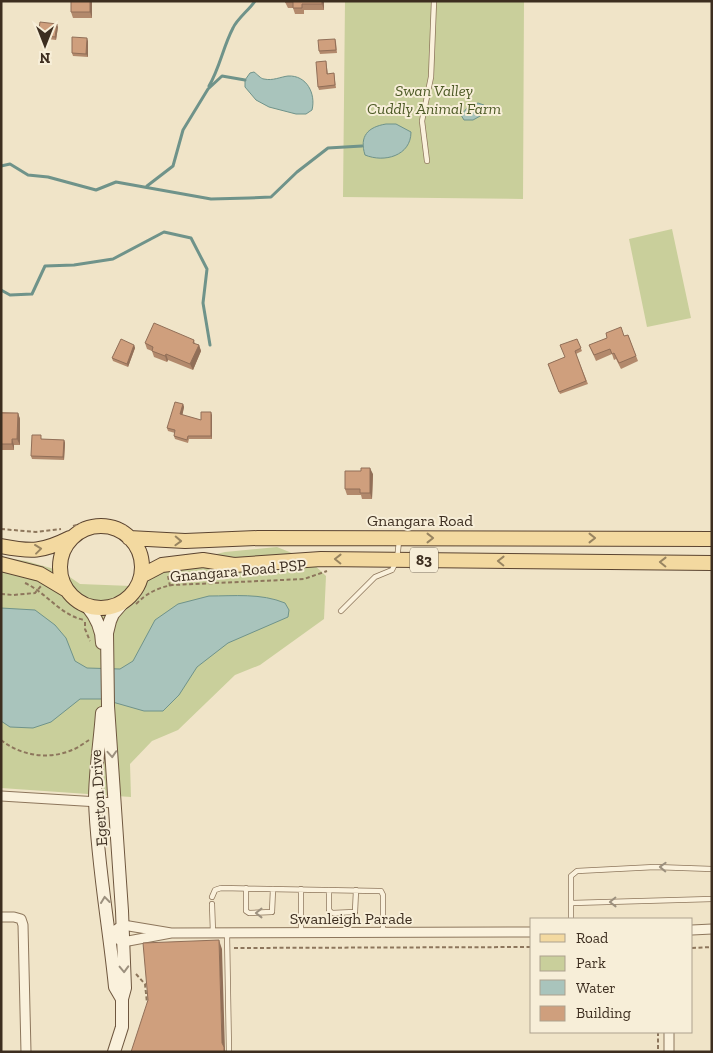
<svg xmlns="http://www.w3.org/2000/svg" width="713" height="1053" viewBox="0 0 713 1053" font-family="'Zilla Slab',serif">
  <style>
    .green { fill: #c9cf9b }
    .water { fill: #a9c4bc; stroke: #6f938a }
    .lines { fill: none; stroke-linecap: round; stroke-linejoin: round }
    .stream { stroke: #6f938a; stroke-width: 3 }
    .lane-casing { stroke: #8d765c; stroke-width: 6 }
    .street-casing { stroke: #8d765c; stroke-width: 11 }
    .secondary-casing { stroke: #6f573f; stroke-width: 14 }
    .primary-casing { stroke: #5b4430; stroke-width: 16 }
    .path { stroke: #8d765c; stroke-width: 2; stroke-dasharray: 4 2.5; stroke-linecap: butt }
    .lane { stroke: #faf1dc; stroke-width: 4.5 }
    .street { stroke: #faf1dc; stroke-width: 9 }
    .secondary { stroke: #faf1dc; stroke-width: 12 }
    .primary { stroke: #f3d9a0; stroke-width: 14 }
    .wall { fill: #b2896c }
    .shaded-wall { fill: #916f58 }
    .building { fill: #cf9f7d; stroke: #916f58 }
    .oneway { stroke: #988460 }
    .oneway2 { stroke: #9c907e }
    .labels { text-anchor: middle; stroke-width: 4; stroke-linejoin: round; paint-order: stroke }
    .shield { fill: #f7eed8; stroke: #756857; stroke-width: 1 }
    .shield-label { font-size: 15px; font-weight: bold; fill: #3d2e20 }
    .park-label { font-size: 16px; font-style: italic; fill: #4d5a26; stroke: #f7eed8 }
    .street-label { font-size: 16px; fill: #3d2e20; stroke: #f7eed8 }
  </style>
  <rect width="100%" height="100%" fill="#f0e4c8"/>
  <path class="green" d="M345,1H524L523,199L343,197Z
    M672,229L691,318L647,327L629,239Z
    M277,547L309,560L326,576L324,619L260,665L235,675L178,730L152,741L130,764L131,797L1,788V557L26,561L61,571L80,584L131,586L141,576L187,561L225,552Z"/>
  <path class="water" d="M254,72C257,74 261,79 264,79C273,81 280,77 288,76C307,75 316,94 312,110L306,114H296L269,107L256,100L245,87V80L250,73Z
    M478,103L484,105L482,115L473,120H464L461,115L468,107Z
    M386,124H396L411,132C411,156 384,163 365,155C359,136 368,127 386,124Z
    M209,596C234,596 261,593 285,603L289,610L288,617L228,643L197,667L179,695L163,711H144L102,699H80L51,722L33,728L10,727L1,721V608L35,610L55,625L66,638L75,661L87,668L120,669L133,661L155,620L178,604Z"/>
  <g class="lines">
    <path class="stream" d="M209,86C220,67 223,47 233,28C237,19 249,10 255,1
      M1,166L10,164L28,175L48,177L96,190L116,182L211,199L249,198L271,197L297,172L328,148L362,146
      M147,186L173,166L183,130L208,89L222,76L245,80
      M1,290L10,295L32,294L45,266L74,265L113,259L164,232L191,238L207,269L203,303L210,345"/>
    <g class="lane-casing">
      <path id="lane" d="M427,161L422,121L431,77L434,1
        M341,611L375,577L392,570L397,560L399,541
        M246,888V911L249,913L272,912L273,889
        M329,890V910L332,913L355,912L356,890
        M212,897L215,890L221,888L378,891H381L383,895V933
        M572,903L712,899
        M212,904L213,933
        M571,919V876L577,871L655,867L712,869
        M227,933L229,1052
        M301,933V889"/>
    </g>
    <g class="street-casing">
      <path id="street" d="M1,796L115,803
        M1,917H14L21,919L23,925L26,1052
        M692,930L712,929
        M171,933L123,925L109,934L123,942L171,933L532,932
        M669,1032V1052"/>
    </g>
    <g class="secondary-casing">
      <path id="secondary" d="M87,606C96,617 102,628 102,643
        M102,713C100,742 95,771 95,800C97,863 109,925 115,987L122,999
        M114,1052L122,1027V999L125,988L122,911L108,706L107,633L110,621L113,614L126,599"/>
    </g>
    <g class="primary-casing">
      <path id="primary" d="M60 567a41 41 0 1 1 82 0a41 41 0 1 1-82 0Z
        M129,538L185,541L258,538L712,539
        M1,546C32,552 42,552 70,538
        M1,564L40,574L65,589
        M141,576L162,565L203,560L234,565L321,559L712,563"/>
    </g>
    <path class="path" d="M73,526C95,520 105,519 126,526
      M1,529L36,532L61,529
      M168,576L170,586
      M25,583C47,593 60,615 84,620
      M1,594L13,595L35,593L41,586
      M136,604C147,593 157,588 172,585L304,579L327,571
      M85,622V629L90,641
      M1,740C21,756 49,760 72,750C78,748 84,743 89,740
      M234,948L532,947
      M692,948L712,947
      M136,974L145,984L147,1003
      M658,1032V1052"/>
    <use href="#lane" class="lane"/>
    <use href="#street" class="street"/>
    <use href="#secondary" class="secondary"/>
    <use href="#primary" class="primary"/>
  </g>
  <path class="wall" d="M65,1H92V18H73L71,12V1Z
    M276,1H324V10H304V14H295L293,8H288L285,2H276Z
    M58,27L56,40L39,38L38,35Z
    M335,39L336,42L337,53L320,54L319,51Z
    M88,41V57L73,56L72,53Z
    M326,61L328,74L334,73L336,88L319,90L318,87Z
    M628,335L638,361L621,369L616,359L614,360L612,354L596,361L589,345Z
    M577,339L582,351L576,354L588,384L560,394L548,364L565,357Z
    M194,340L195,344L199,345L201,351L193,370L168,360L167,362L154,357L152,351L147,349L145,343Z
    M134,345L135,348L128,367L113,361L112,358Z
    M183,404L184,407L182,415L201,420L212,415V439H189L188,443L175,439L174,436L175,433L168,431L167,428Z
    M1,412L18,413L20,419V445H14V450H1Z
    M42,439L64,440L65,443L64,460L32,459L31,456Z
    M373,474L372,499H362L361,495H347L345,489Z"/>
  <path class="shaded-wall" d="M90,1H92V18L90,12Z
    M322,1H324V10L322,4Z
    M57,24L58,27L56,40L55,37Z
    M87,38L88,41V57L86,54Z
    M134,345L135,348L128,367L127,364Z
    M199,345L201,351L193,370L190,364Z
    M166,354L168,360L167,362L165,356Z
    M183,404L184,407L182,417L180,414Z
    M211,412L212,415V439L211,436Z
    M18,413L20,419V445L17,439Z
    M12,439L14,445V450L12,444Z
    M64,440L65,443L64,460L63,457Z
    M370,468L373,474L372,499L370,493Z
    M219,940L222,949L225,1050L226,1052H224L222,1043Z"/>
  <path class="building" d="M71,1H90V12H71Z
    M285,1H322V4H302V8H293V2H285Z
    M40,22L57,24L55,37L38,35Z
    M72,37L87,38L86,54L72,53Z
    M335,39L336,50L319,51L318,40Z
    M326,61L327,74L334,73L335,85L318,87L316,62Z
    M154,323L194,340L193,343L199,345L190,364L166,354L165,356L152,351L153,347L145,343Z
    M621,327L624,336L628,335L636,356L619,363L614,353L612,354L610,349L594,355L589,345L607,338L606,333Z
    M121,339L134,345L127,364L112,358Z
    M577,339L581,348L575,351L586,381L559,392L548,364L565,357L560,345Z
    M175,402L183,404L180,414L201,420V412H211V436H188L187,440L174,436L175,430L167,428Z
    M1,413H18L17,439H12V444H1Z
    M32,435H41V439L64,440L63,457L31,456Z
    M361,468H370V493H360V489H345V471H361Z
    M219,940L222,1043L224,1047V1052H131L148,1000L143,943Z"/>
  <defs><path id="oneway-chevron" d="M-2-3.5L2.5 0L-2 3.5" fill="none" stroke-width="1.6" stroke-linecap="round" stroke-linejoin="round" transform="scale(1.25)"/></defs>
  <g class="oneway">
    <use href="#oneway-chevron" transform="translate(430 538)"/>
    <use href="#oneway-chevron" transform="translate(592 538)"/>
    <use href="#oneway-chevron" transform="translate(178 541) rotate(2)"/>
    <use href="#oneway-chevron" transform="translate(38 549) rotate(-7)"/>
    <use href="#oneway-chevron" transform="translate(338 559) rotate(-179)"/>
    <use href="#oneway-chevron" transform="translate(501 561) rotate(-179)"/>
    <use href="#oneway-chevron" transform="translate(663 562) rotate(-179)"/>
  </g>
  <g class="oneway2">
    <use href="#oneway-chevron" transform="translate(112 754) rotate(86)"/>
    <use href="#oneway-chevron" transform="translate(663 867) rotate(-178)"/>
    <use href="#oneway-chevron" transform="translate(105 900) rotate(-97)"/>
    <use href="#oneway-chevron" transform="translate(613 902) rotate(179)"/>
    <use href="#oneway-chevron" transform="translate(259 913) rotate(180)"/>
    <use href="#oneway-chevron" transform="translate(124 969) rotate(88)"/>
  </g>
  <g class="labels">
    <rect class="shield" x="410" y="547.5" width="28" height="25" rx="4"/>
    <g class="shield-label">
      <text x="424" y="565">83</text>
    </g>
    <g class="park-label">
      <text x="434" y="96">Swan Valley<tspan x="434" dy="18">Cuddly Animal Farm</tspan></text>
    </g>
    <g class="street-label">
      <text x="420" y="526">Gnangara Road</text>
      <text transform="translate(238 570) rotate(-5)" y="6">Gnangara Road PSP</text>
      <text transform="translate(98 798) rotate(-94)" y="6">Egerton Drive</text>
      <text x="351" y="924">Swanleigh Parade</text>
    </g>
  </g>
  <rect width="713" height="1053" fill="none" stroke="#3d2e20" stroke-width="5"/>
  <rect x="530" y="918" width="162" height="115" fill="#f7eed8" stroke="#ada18e"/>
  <rect x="540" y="934" width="25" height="8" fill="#f3d9a0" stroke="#ada18e"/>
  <text x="576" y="943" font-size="15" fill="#3d2e20">Road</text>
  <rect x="540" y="956" width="25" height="15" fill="#c9cf9b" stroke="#ada18e"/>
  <text x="576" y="968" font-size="15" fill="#3d2e20">Park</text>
  <rect x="540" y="980" width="25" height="15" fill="#a9c4bc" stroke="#ada18e"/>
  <text x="576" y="993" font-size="15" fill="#3d2e20">Water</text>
  <rect x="540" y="1006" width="25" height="15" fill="#cf9f7d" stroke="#ada18e"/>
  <text x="576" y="1018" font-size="15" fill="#3d2e20">Building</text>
  <g transform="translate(45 45) rotate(180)" stroke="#f7eed8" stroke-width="4" paint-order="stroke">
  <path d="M0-4L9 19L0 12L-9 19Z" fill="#3d2e20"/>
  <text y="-8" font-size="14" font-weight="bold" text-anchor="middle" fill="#3d2e20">N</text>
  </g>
</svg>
